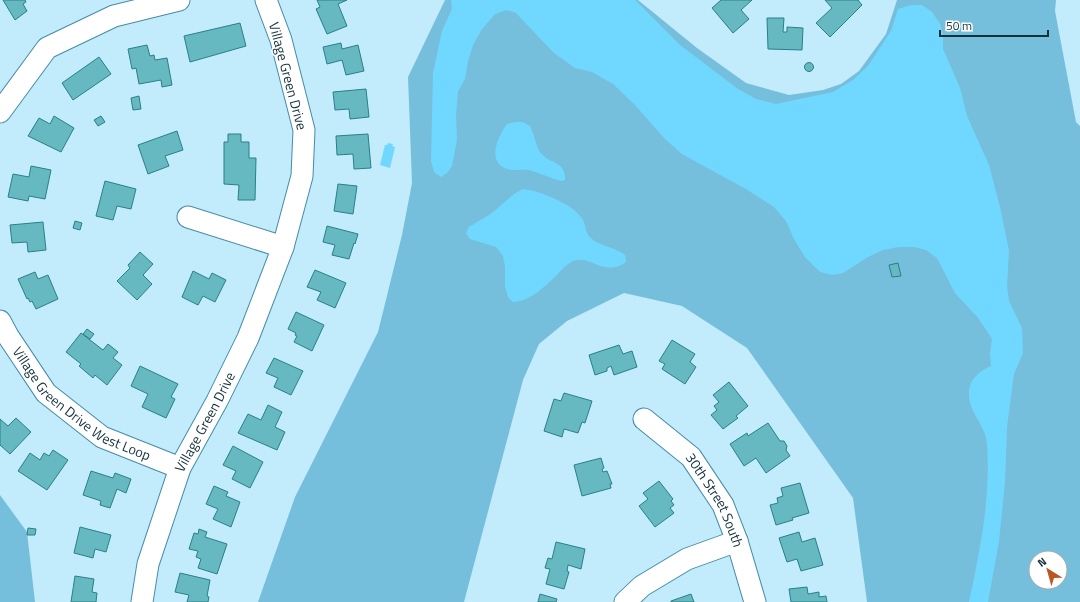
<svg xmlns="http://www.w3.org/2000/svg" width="1080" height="602" viewBox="0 0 1080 602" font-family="'Titillium Web',sans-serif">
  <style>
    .green { fill: #76bfdc; fill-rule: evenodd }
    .water { fill: #70d8ff }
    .building { fill: #66b8c1; stroke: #298089 }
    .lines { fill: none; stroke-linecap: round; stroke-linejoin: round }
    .minor-casing { stroke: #458ca6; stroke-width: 23 }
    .minor { stroke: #fff; stroke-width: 21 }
    .labels { text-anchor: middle; stroke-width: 3; stroke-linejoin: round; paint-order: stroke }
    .street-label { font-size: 14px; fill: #14313c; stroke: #fff }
  </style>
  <rect width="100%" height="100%" fill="#c2ebfc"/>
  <path class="green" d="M445,0H638L697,48L746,83L789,95L823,90L841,84L859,71L886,34L897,0H1056L1055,11L1076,122L1080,126V602H867L853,498L747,348L682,306L624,293L567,321L539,344L523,380L464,602H258L295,497L378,332L402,235L412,183L408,77ZM1036,558H1060V582H1036Z
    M0,495L27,532L35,602H0Z"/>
  <path class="water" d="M451,0H635L680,45L738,89L756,99L776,104L833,92L853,80L868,66L891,31L898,9L911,5H922L932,12L940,24L943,35V49L960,88L967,116L989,165L1000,207L1009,251L1007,286L1009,301L1022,328L1023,353L1014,374L1007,427L1005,482L999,541L988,602H969C980,551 991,496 987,444C986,425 968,412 969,393C969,379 980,371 991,366L990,353L992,339L979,319L955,293L937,258L926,250L914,247H899L883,250L868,257L843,273L832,275L820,272L805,257L794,239L786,221L774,207L746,189L682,154L665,139L635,105L613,84L592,72L575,68L554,53L516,13L506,10L495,14L482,29L473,45L468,61L465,79L458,91L456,114L457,140L452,166L447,173L441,177L434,172L431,161L433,73L442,31L452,9Z
    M516,122H522L530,126C533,132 537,148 540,152C549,165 566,160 565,180L561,181C550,178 540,173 529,170C522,169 514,171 507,169C486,162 498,136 507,124Z
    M388,143L393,144L392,146L395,147L390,168L380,165L385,145H387Z
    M523,189C540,191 574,204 583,220C586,226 585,234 592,239C602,247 615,247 625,255L626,262C603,278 592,254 573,261C567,264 561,270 557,275C545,286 531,301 513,302L508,297L505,286V266L503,256L496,247L470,239L466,233L469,227L492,213L514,194Z"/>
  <path class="building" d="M3,0H25L26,2L23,4L27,11L15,20Z
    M317,0H347L338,4L347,26L327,34L316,9L320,7Z
    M721,0H752L741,10L749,19L733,33L712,8Z
    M825,0H858L862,5L830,37L816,23L832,8Z
    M767,18H784L783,32H787V27L803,28L802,50L768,49Z
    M240,23L246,46L190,62L184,36Z
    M341,43L342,49L358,45L364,71L346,75L342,60L327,64L323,47Z
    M147,45L150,56L154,55L155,60L167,58L172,85L162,87L161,80L139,84L136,68L132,69L128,49Z
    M99,57L111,74L73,100L62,83Z
    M804.5 67a4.5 4.5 0 1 1 9 0a4.5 4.5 0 1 1-9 0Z
    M366,89L369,117L350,119L349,109L335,110L333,92Z
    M139,96L141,109L133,110L131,98Z
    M54,116L74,128L61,152L28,136L39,118L50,124Z
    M101,116L105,122L98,126L94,120Z
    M177,131L183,150L165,156L169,166L148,174L138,145Z
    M228,134H241V142H249V158H256L255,200H238L239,185L224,184V142H228Z
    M368,134L371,168L354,169L353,154L337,155L336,136Z
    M31,166L51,170L45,199L29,196L28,201L8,197L13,174L29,177Z
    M105,181L136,189L131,209L117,206L113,220L96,216Z
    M338,184L357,186L353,214L334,211Z
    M75,221L82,223L80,230L73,228Z
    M43,222L46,250L28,252L27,242L12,243L10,225Z
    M327,226L358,234L355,244L354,243L349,259L332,255L335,245L323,242Z
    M140,252L153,264L143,275L152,284L137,300L117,281L130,268L128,265Z
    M898,263L901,276L892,277L889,265Z
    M315,270L346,283L335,308L317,300L321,292L307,287Z
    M193,271L209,279L212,273L226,280L215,302L203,296L198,305L182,297Z
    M35,272L38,279L48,275L58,299L36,309L32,301L30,302L28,298L27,299L18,279Z
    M296,312L324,325L312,351L294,342L297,336L295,335L296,333L288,329Z
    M87,329L94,334L90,339L83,334Z
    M81,333L103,350L108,344L118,352L113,358L122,365L107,385L95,375L93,378L79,366L81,364L66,352Z
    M672,340L695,354L690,362L696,367L685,384L662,369L665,364L659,361Z
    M619,345L623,354L632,351L637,367L614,375L611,366L607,368V371L595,375L589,355Z
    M274,358L303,371L291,395L274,387L278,378L266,373Z
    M140,366L178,384L171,397L175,399L166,418L142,407L148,394L131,386Z
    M729,382L748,406L736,416L738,418L723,429L711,415L717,410L714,406L719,402L713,395Z
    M564,393L592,401L585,423L582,422L578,433L564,429L562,437L544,431L554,399L561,401Z
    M268,405L282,412L275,427L285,432L277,450L238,433L248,414L261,420Z
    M16,418L31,432L10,454L0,445V419L8,426Z
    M768,423L780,441H784L787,446L786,450L790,456L766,473L756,458L744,466L730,444L747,433L748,436Z
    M233,446L263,462L250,488L232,479L236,471L223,465Z
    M53,450L68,460L47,490L18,471L30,453L40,460L44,453L49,456Z
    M601,458L604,468L602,469L603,472L607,471L612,484H610L611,488L582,496L574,465Z
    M91,471L113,478L115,473L131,479L126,493L117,489L110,508L100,505L101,501L83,495Z
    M659,481L673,499L671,501L674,505L670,508L674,513L655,527L639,506L648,499L643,493Z
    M800,483L809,513L792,518L793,520L776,525L770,505L778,503L777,498L783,496L781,488Z
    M214,486L228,492L226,496L240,502L231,527L213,519L218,509L206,504Z
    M80,527L111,535L106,552L95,549L93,558L74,553Z
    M28,528L36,529L35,535H27Z
    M199,529L207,532L205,537L227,544L217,574L198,568L201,559L196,557L198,551L189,549L194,533L198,534Z
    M799,532L802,542L815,538L823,565L801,571L797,559L787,562L779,538Z
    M556,542L585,549L581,569L568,565L567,571L569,572L564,589L546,584L550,569L545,568L548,558L552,559Z
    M180,573L210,580L207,596L209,597L208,602H187L189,595L175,592Z
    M75,576L94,579L92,592L97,593L96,602H71Z
    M807,587L808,594L819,592V597L826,596L827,602H791L789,589Z
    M540,594L557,599L556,602H538Z
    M691,594L694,602H671V601Z"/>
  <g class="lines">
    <g class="minor-casing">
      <g id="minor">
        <path d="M0,112L47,48L114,16L179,0"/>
        <path d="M188,217L283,247"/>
        <path id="s1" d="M0,321L8,336L46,393L102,437L180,468"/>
        <path id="s2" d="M644,419L691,457L723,505L737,541L755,602"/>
        <path id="s3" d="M142,602L148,564L180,468L217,401L248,338L283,247L302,176L304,130L281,40L266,0"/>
        <path d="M625,602L642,586L687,559L737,541"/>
      </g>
    </g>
    <use href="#minor" class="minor"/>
  </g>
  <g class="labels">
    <g class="street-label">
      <text transform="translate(288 76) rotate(75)" y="5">Village Green Drive</text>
      <text dy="5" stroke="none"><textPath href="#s1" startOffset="120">Village Green Drive West Loop</textPath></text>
      <text dy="5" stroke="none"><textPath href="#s3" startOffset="192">Village Green Drive</textPath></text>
      <text dy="5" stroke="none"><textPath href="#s2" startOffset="110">30th Street South</textPath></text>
    </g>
  </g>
  <g transform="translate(1048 570) rotate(323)"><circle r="19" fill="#ffffff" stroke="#a1adb1"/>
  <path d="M0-3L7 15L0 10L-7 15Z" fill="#bb5722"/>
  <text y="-6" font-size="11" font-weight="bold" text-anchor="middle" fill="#14313c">N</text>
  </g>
  <path d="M940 30v6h108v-6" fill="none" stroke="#14313c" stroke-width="2"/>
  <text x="946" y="30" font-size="12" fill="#14313c" stroke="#ffffff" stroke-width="3" paint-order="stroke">50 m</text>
</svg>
